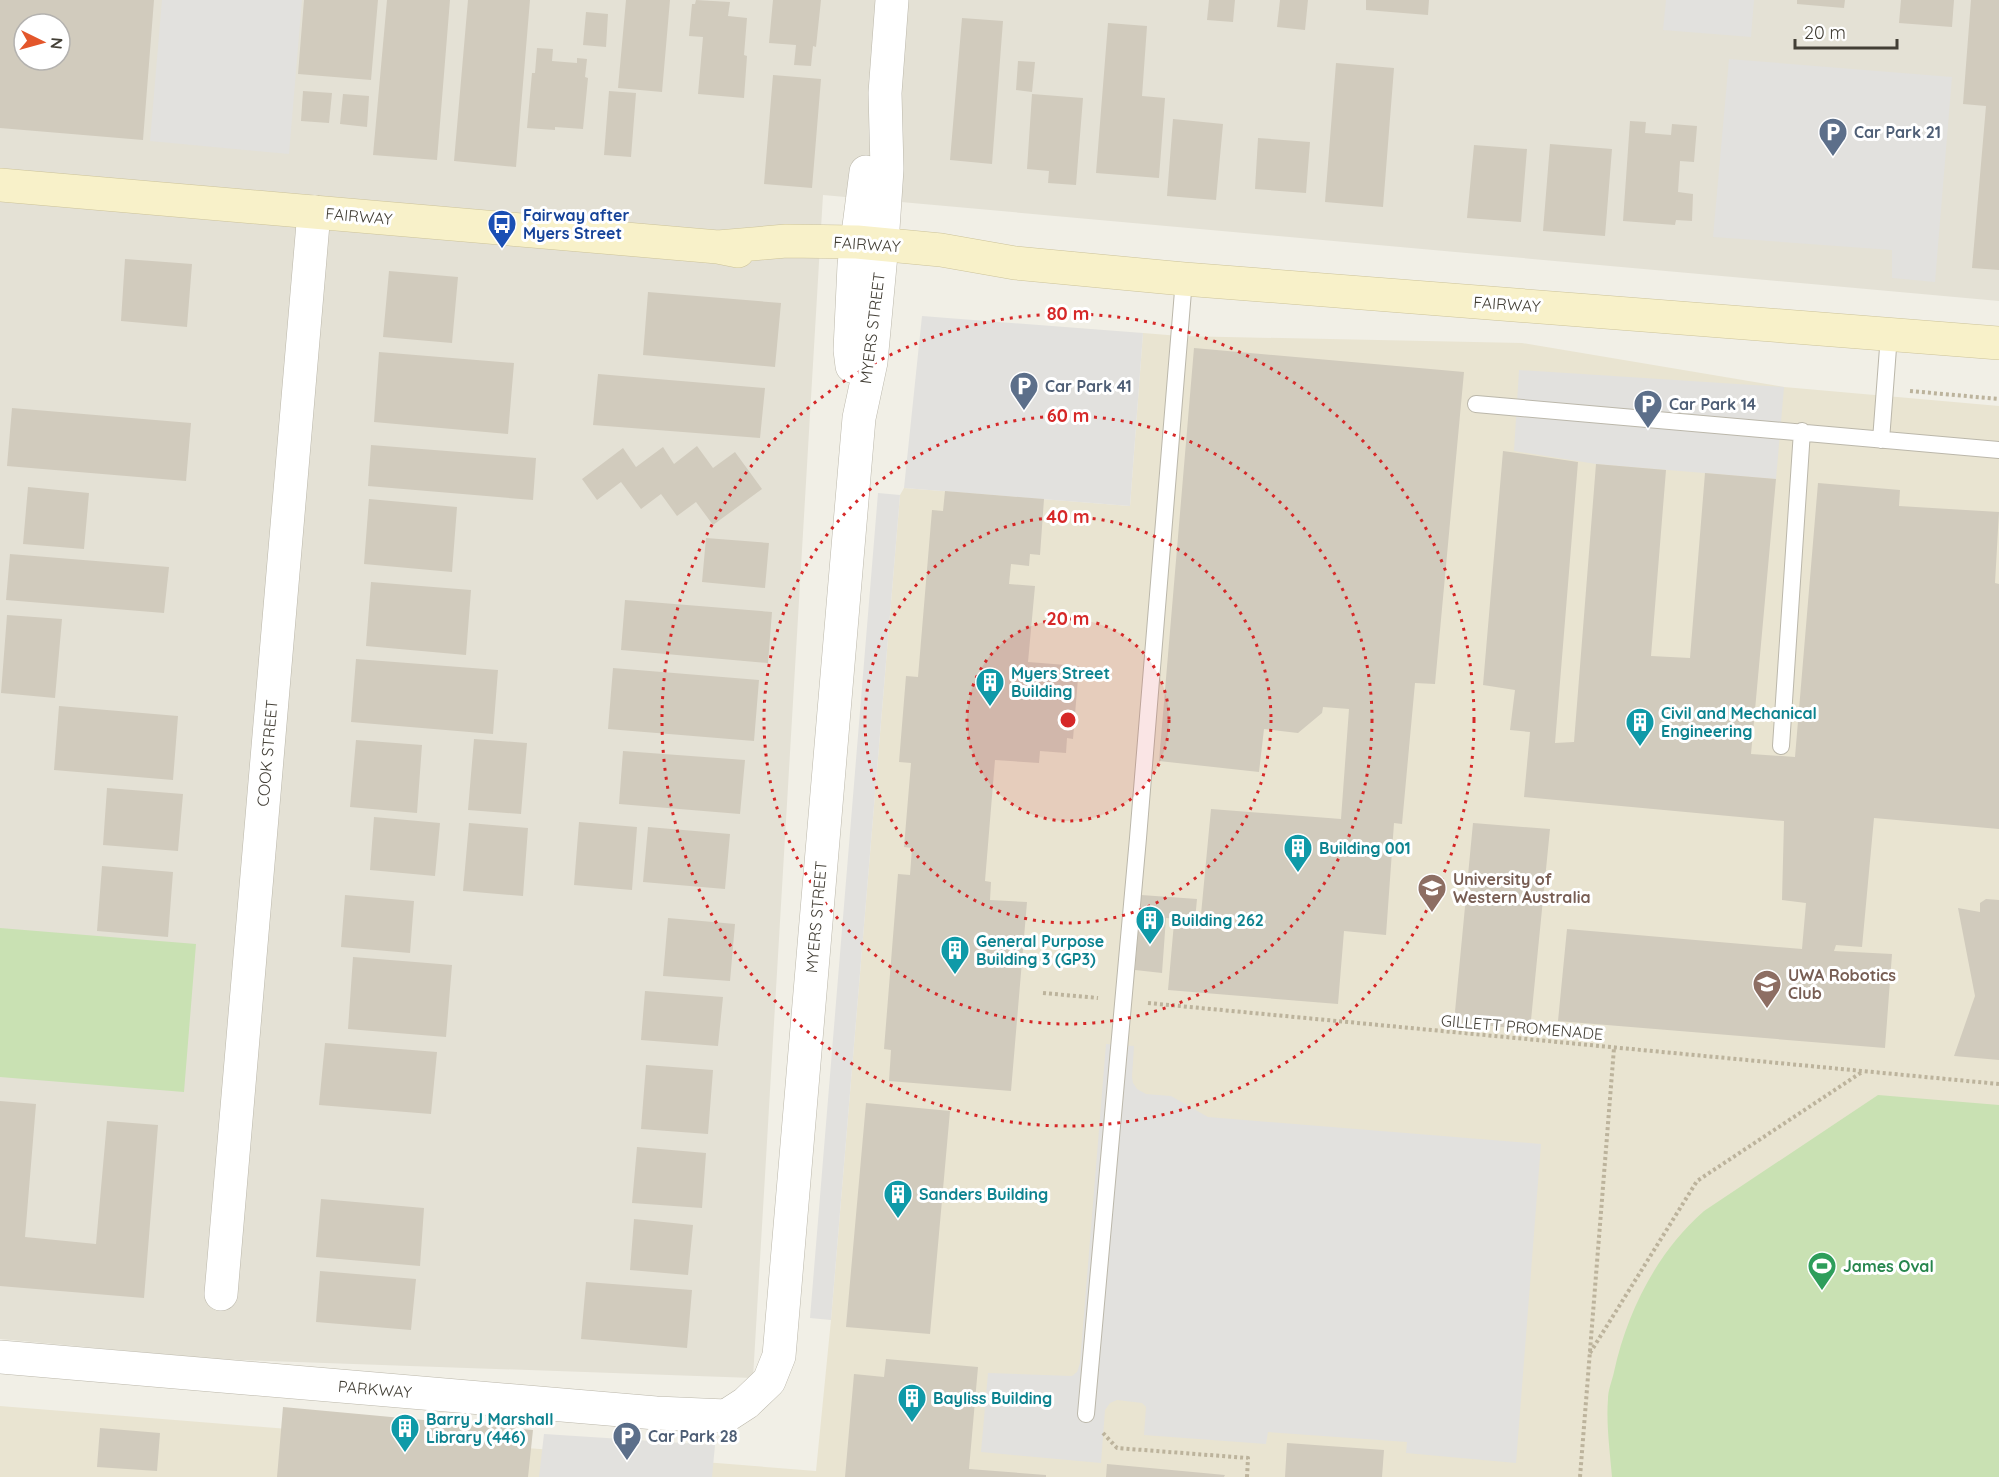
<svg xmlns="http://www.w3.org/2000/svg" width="1999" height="1477" viewBox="0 0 1999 1477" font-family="Quicksand,sans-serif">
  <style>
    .residential { fill: #e4e1d5; fill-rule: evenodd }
    .education { fill: #e9e4d1 }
    .green { fill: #c9e1b3 }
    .parking { fill: #e2e1de }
    .building { fill: #d1cbbd; fill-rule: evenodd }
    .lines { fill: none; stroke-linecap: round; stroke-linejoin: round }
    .lane-casing { stroke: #bbb7aa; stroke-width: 18 }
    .street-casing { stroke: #bbb7aa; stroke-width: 34 }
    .secondary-casing { stroke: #ccc39a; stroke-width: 34 }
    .path { stroke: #bcb39c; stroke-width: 4; stroke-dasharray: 3 3; stroke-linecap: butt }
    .lane { stroke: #fff; stroke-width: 16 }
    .street { stroke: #fff; stroke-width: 33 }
    .secondary { stroke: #f8f1c9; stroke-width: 33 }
    .ring { fill: none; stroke: #d62828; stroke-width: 3; stroke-dasharray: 3 6 }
    .labels { text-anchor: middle; stroke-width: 6; stroke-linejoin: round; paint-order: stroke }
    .service-label { font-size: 16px; font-weight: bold; fill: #4e5e75; stroke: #fff; text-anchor: start }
    .transit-label { font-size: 16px; font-weight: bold; fill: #164399; stroke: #fff; text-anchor: start }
    .street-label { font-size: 16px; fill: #433f36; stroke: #fff }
    .culture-label { font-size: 16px; font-weight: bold; fill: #0d838f; stroke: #fff; text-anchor: start }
    .education-label { font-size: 16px; font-weight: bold; fill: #785e54; stroke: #fff; text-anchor: start }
    .leisure-label { font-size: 16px; font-weight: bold; fill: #27864d; stroke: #fff; text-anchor: start }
    .centre { fill: #d62828; stroke: #fff; stroke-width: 3 }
    .ring-label { font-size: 18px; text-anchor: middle; font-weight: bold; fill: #d62828; stroke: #fff; stroke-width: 6; stroke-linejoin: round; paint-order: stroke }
  </style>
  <rect width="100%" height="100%" fill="#f1efe6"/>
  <path class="residential" d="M0,0H1999V301L823,195L753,1378L215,1359L0,1339ZM24,24H60V60H24Z"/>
  <path class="education" d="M1143,333L1180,336L1522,343L1784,387L1999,406V1477H0V1406L816,1471L831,1320L900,495L904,488L1130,506Z"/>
  <path class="green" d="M0,928L196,944L184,1092L0,1077Z
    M1878,1095L1999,1105V1477H1612C1610,1452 1606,1424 1608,1399C1608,1390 1612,1381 1614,1372C1627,1312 1657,1252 1704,1211Z"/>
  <path class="parking" d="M162,0H302L289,154L150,141Z
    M1666,0H1754L1751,37L1663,30Z
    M1729,59L1952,77L1935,282L1892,278V250L1713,237Z
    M922,316L1143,333L1130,506L904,488Z
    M1519,370L1784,387L1776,479L1596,464L1514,451Z
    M878,493L900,495L831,1320L810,1318Z
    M1106,1044L1134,1046L1132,1077L1133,1083L1137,1089L1146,1094L1171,1096L1208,1117L1541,1144L1516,1463L1406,1453L1407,1442L1268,1432L1266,1444L1144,1435L1146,1407L1142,1403L1117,1400L1110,1403L1105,1410L1101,1463L981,1452L988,1373L1072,1376L1077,1372L1080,1363Z
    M544,1434L715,1445L712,1477H539Z"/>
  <path class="building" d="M0,0H154L143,140L0,128ZM24,24H60V60H24Z
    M304,0H378L371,80L298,74Z
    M387,0H450L437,160L373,155Z
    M468,0H530L516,167L454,161Z
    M626,0H670L662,92L618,88Z
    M696,0L730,2L728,16L747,18L744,55L747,56L744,98L698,94L703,37L689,36L692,4H695Z
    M773,0H821L816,47L813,46L811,66L794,65L796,45L769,43Z
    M1209,0H1235L1233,22L1207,20Z
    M1280,0H1308L1305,30L1277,27Z
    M1366,0H1429L1428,15L1366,10Z
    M1797,0H1845L1844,8L1797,4Z
    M1901,0H1954L1952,27L1899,23Z
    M1971,0H1999V270L1972,268L1986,106L1963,104Z
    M586,12L608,14L606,47L583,45Z
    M962,18L1003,21L992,164L950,160Z
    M1108,23L1147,26L1142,96L1165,98L1159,178L1096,173Z
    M537,48L553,49L552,61L577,63V58L587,59L585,77L588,78L583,129L555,127V130L527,128L532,73H535Z
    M1018,61L1035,62L1032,92L1016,90Z
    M1336,63L1394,68L1383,207L1325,202Z
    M773,75L821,79L812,188L764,184Z
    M303,91L332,93L329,123L301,121Z
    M609,91L636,93L631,157L604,155Z
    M343,94L369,96L367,127L340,124Z
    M1032,94L1083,98L1076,185L1048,183L1049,171L1027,169Z
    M1173,119L1223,124L1216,200L1167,196Z
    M1630,121L1646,122L1645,133L1671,135L1672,124L1697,126L1694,162L1680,161L1678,192L1693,194L1692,221L1676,220L1675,225L1623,221Z
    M1258,138L1310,142L1306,193L1255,189Z
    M1550,144L1612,149L1605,236L1543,231Z
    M1474,145L1527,149L1521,222L1467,218Z
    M125,259L192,264L187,327L121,321Z
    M389,271L458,277L452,343L383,337Z
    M648,292L781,303L775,367L643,355Z
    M1194,348L1464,372L1435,684L1415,683L1402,824L1394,823L1386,935L1344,931L1338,1004L1168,990L1174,923L1200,925L1211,809L1341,819L1349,709L1323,707L1322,713L1298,733L1264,729L1259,772L1159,761Z
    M379,352L514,363L508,434L374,422Z
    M598,374L765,388L760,438L593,425Z
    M12,408L191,423L186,481L7,466Z
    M371,445L536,458L533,500L368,486Z
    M697,446L713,468L735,452L762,489L713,525L696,502L677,516L661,494L641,509L621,482L597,500L582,479L623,448L636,467L663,447L674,464Z
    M1503,451L1578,462L1555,743L1574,742L1596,464L1666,470L1651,656L1690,658L1705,473L1776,479L1751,754L1795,757L1818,483L1900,490L1899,506L1999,512L1995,583L1999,584V829L1874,818L1862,947L1836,945L1834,951L1892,954L1885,1048L1558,1021L1567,929L1802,949L1806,903L1782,900L1784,821L1524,797L1530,732L1510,730L1515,690L1483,685Z
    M28,487L89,493L84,549L23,544Z
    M945,491L1044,499L1040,555L1030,554L1029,566L1011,564L1009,584L1035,586L1028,662L1079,666L1073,739L1067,738L1066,753L1040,751L1039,763L995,760L985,881L991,882L990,900L1027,902L1011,1091L889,1081L891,1050L884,1049L898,874L910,875L912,848L904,847L911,763L899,762L906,676L918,677L932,510L943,511Z
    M369,499L457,507L452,572L364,564Z
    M706,538L769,543L765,588L702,582Z
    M10,554L169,567L164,613L6,600Z
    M371,582L471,590L466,655L366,646Z
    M625,600L772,612L768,663L621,650Z
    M7,615L62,619L55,698L1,693Z
    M356,659L498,670L493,734L351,722Z
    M613,668L759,680L754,741L608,729Z
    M59,706L178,716L173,780L54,770Z
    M474,739L527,743L521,814L468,810Z
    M356,740L422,745L417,813L350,807Z
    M623,751L745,760L740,814L619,804Z
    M107,788L183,794L178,851L103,845Z
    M374,817L440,823L435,876L370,870Z
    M579,822L637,827L632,890L574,885Z
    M469,823L528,828L523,896L463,891Z
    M1473,823L1550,829L1530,1030L1454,1022Z
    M648,827L730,834L725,889L643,882Z
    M102,866L173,872L168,937L97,931Z
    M345,895L414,901L410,953L341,947Z
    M1141,895L1197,899L1195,920L1166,918L1162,973L1135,970Z
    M1986,899L1999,900V1060L1954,1056L1975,996L1958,908L1980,912V903Z
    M668,918L735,924L730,981L663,976Z
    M353,957L452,965L446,1037L348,1029Z
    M645,991L723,997L718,1046L641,1040Z
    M325,1043L437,1052L431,1114L319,1105Z
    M646,1065L713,1070L708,1134L641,1129Z
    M0,1101L36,1104L25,1237L96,1244L107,1121L158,1125L144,1298L0,1286Z
    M866,1103L950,1111L930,1334L846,1327Z
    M637,1147L706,1153L702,1208L632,1203Z
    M321,1199L424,1208L420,1266L316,1257Z
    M634,1219L693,1225L688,1275L630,1270Z
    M320,1271L416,1279L411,1330L316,1322Z
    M586,1282L692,1290L687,1348L581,1339Z
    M886,1359L978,1367L969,1469L1046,1475V1477H845L854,1374L884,1377Z
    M283,1407L533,1430L528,1477H277Z
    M100,1428L160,1433L157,1471L97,1467Z
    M1287,1443L1384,1450L1382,1477H1285Z
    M1107,1464L1225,1475L1224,1477H1106Z"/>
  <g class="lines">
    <g class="lane-casing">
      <path id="lane" d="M1476,404L1999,450
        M1881,440L1889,335
        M1781,746L1802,431
        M1086,1414L1138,838L1184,279"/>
    </g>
    <g class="street-casing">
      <path id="street" d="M852,366L850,350L854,265L866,172
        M221,1294L314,212
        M0,1357L656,1413L726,1416L746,1403L769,1381L779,1356L859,418L871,362L882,244L887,169L885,93L892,0"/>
    </g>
    <g class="secondary-casing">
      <path id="secondary" d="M0,185L718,247L738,251
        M718,247L786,241L857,242L941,250L1015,263L1184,279L1999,343"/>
    </g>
    <path class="path" d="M1910,391L1999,399
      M1043,993L1098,998
      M1148,1003L1999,1084
      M1590,1353L1697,1181L1862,1072
      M1103,1433L1117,1448L1248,1458L1247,1477
      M1580,1477L1614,1048"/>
    <use href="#lane" class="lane"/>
    <use href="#street" class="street"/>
    <use href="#secondary" class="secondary"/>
  </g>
  <circle cx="1068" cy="720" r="101" fill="#d62828" fill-opacity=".12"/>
  <g class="ring">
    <circle cx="1068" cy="720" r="101"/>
    <circle cx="1068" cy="720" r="203"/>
    <circle cx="1068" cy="720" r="304"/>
    <circle cx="1068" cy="720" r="406"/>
  </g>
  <defs>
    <g id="parking-pin" transform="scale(1.5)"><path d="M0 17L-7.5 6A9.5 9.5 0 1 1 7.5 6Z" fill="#5c6f8a" stroke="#fff"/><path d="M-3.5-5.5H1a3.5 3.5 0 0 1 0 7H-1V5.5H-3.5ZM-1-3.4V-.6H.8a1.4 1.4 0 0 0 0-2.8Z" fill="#fff"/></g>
    <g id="bus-pin" transform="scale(1.5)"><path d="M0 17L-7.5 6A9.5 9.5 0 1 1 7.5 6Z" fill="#1a4fb4" stroke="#fff"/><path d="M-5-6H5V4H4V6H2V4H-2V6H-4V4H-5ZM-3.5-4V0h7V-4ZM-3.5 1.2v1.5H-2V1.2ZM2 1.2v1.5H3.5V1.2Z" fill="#fff"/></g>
    <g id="building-pin" transform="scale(1.5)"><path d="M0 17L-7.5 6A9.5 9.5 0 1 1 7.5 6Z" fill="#0f9aa8" stroke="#fff"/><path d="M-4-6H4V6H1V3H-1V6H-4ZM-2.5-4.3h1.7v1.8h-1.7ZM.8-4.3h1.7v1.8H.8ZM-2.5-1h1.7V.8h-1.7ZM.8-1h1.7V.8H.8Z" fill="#fff"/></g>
    <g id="university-pin" transform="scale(1.5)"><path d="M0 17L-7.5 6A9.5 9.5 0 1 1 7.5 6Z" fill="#8d6e63" stroke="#fff"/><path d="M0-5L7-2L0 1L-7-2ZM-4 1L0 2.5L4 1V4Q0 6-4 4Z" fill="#fff"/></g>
    <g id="stadium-pin" transform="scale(1.5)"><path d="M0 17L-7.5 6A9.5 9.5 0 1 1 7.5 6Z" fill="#2e9e5b" stroke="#fff"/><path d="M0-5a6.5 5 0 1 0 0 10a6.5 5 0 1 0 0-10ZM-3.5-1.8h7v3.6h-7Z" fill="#fff"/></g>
  </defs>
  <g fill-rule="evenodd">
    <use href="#parking-pin" x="1833" y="132"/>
    <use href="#bus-pin" x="502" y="224"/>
    <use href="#parking-pin" x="1024" y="386"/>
    <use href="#parking-pin" x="1648" y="404"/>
    <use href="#building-pin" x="990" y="682"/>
    <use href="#building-pin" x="1640" y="722"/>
    <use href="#building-pin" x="1298" y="848"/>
    <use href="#university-pin" x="1432" y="888"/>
    <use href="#building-pin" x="1150" y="920"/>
    <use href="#building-pin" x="955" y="950"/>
    <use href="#university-pin" x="1767" y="984"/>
    <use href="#building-pin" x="898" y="1194"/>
    <use href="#stadium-pin" x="1822" y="1266"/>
    <use href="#building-pin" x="912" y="1398"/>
    <use href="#building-pin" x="405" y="1428"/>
    <use href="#parking-pin" x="627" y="1436"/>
  </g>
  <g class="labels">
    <g class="service-label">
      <text x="1854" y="138">Car Park 21</text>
      <text x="1045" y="392">Car Park 41</text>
      <text x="1669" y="410">Car Park 14</text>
      <text x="648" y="1442">Car Park 28</text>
    </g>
    <g class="transit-label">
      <text x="523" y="221">Fairway after<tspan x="523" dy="18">Myers Street</tspan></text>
    </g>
    <g class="street-label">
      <text transform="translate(359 216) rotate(5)" y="6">FAIRWAY</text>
      <text transform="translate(867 244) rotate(4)" y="6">FAIRWAY</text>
      <text transform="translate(1507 304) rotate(4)" y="6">FAIRWAY</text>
      <text transform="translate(872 328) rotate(-83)" y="6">MYERS STREET</text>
      <text transform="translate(267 753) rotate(-85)" y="6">COOK STREET</text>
      <text transform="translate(816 917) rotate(-85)" y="6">MYERS STREET</text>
      <text transform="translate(1522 1027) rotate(5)" y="6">GILLETT PROMENADE</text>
      <text transform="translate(375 1389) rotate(5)" y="6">PARKWAY</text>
    </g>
    <g class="culture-label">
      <text x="1011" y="679">Myers Street<tspan x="1011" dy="18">Building</tspan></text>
      <text x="1661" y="719">Civil and Mechanical<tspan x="1661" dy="18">Engineering</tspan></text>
      <text x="1319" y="854">Building 001</text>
      <text x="1171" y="926">Building 262</text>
      <text x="976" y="947">General Purpose<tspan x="976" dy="18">Building 3 (GP3)</tspan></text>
      <text x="919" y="1200">Sanders Building</text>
      <text x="933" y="1404">Bayliss Building</text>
      <text x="426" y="1425">Barry J Marshall<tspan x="426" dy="18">Library (446)</tspan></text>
    </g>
    <g class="education-label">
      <text x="1453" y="885">University of<tspan x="1453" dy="18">Western Australia</tspan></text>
      <text x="1788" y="981">UWA Robotics<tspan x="1788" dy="18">Club</tspan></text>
    </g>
    <g class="leisure-label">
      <text x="1843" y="1272">James Oval</text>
    </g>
  </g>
  <circle cx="1068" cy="720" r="9" class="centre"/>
  <g class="ring-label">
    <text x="1068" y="320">80 m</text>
    <text x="1068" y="422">60 m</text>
    <text x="1068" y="523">40 m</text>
    <text x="1068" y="625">20 m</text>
  </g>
  <g transform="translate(42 42) rotate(95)"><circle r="28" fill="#ffffff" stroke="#b4b2af" stroke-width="1.5"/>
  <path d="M0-4.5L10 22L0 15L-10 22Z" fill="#e3562b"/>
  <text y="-9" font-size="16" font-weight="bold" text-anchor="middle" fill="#433f36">N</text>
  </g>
  <path d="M1795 39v9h102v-9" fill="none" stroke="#433f36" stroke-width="3"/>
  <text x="1804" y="39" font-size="18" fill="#433f36" stroke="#ffffff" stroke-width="4.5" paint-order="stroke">20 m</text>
</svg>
